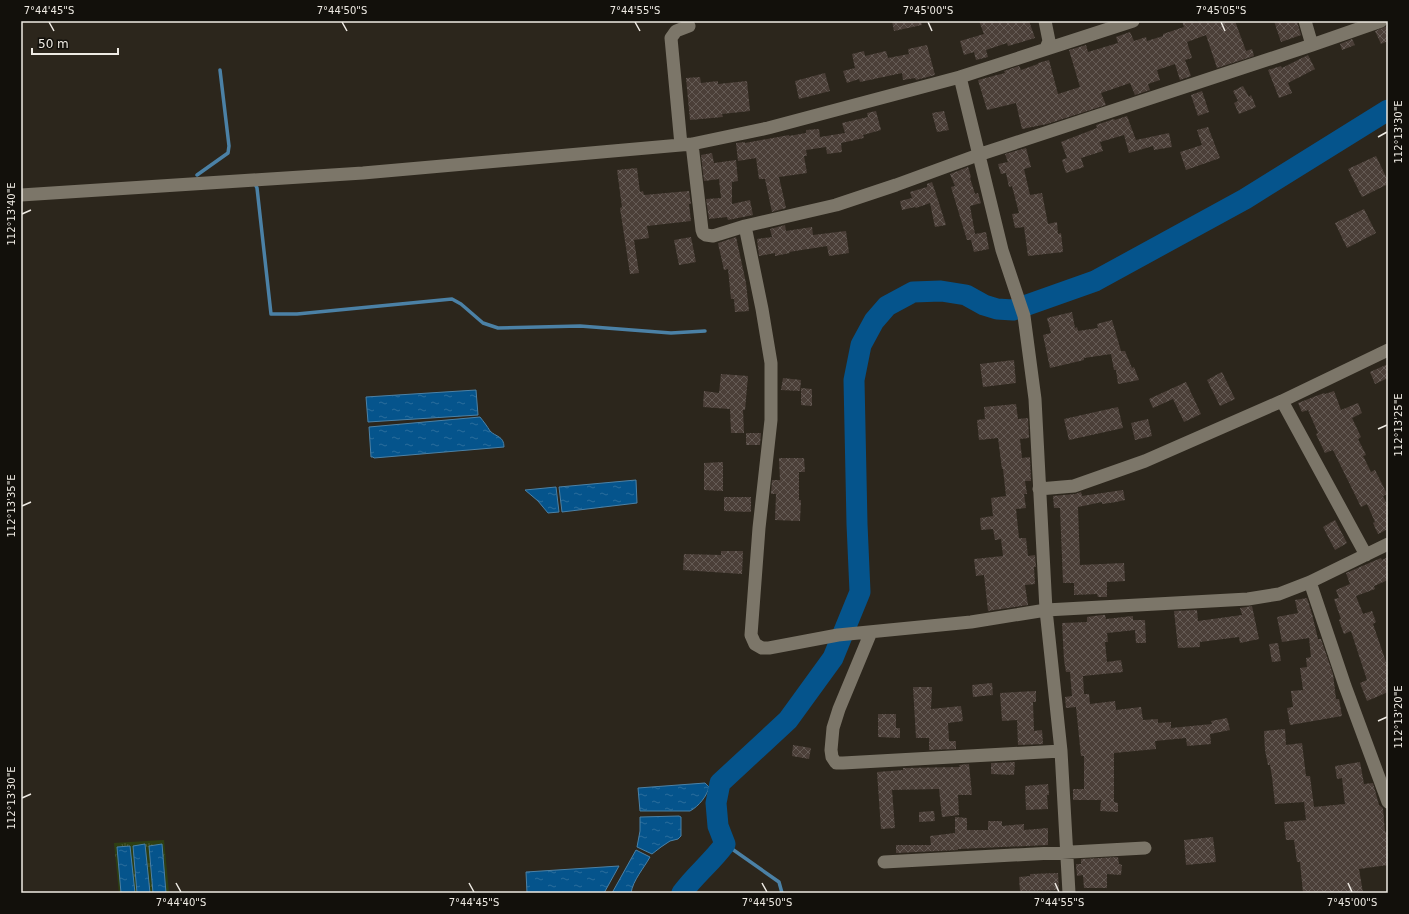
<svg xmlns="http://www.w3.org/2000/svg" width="1409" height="914" viewBox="0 0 1409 914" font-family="'DejaVu Sans',sans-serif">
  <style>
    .grass { fill: url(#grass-tufts) }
    .water { fill: url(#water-ripples); stroke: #4b81a6 }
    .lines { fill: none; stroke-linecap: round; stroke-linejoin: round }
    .stream { stroke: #4b81a6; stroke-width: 3.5 }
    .river { stroke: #05548c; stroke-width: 21 }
    .building { fill: url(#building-cross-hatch) }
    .minor { stroke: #7c7669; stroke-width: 13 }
    .ticks { fill: none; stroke: #efebe4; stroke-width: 1.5 }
    .neatline { fill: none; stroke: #efebe4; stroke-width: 1.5 }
    .ticks-label { font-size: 10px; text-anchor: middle; fill: #efebe4 }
  </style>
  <defs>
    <pattern id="grass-tufts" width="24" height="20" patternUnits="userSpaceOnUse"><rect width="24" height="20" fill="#2e3e12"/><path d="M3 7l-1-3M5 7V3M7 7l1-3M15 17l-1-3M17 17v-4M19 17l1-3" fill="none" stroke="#4d5a34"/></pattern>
    <pattern id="water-ripples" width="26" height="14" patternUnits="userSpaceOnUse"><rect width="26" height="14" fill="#05548c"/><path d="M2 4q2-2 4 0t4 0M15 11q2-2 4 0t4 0" fill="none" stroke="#2a6d9c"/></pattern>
    <pattern id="building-cross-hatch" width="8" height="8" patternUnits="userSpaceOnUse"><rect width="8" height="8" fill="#4b3f38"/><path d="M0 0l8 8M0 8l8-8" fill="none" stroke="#655b55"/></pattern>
  </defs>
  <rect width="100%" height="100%" fill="#2c261c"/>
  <path class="grass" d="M164,840L169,893H166L162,845L149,846L153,893H150L145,845L133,846L137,893H135L130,846L117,847L121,893H119L114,843Z"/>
  <path class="water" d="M476,390L478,415L368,422L366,397Z
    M480,417C484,422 487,426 490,431C496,437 504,436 504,447L374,458L373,457H371L369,427Z
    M636,480L637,503L562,512L559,487Z
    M556,487L559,512L548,513L538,501L525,490Z
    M705,783L709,787C707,796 699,806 690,811H640L638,788Z
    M679,816L681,817V836L678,839L670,841L661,847L652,854L637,847L640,831V817Z
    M145,844L150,893H137L133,846Z
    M162,844L166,893H153L149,846Z
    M130,846L135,893H121L117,847Z
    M636,850L650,857C644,868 633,880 631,893H612Z
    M619,866L604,893H527L526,872Z"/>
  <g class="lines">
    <path class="stream" d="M197,175L228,153L229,146L220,70
      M254,184H255L257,188L271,314H297L452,299L461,304L483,323L498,328L580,326L671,333L705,331
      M725,844L779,882L782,893"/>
    <path class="river" d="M682,893C695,875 712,862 725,844L718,826L716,803L720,783L788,720L833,658L860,592L857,524L854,380L861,345L874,321L887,306L913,292L941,291L966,295L984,305L997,309L1013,310L1095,281L1245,199L1388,110"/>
  </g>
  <path class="building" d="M892,21H921L922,25L894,31Z
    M979,21H1029L1035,38L1008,46L1007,43L986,50L988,57L976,60L974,52L964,55L960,41L984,34Z
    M1182,21H1235L1246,51L1252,49L1254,56L1217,68L1206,35L1187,42L1192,58L1185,60L1191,76L1180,80L1175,64L1157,70L1160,80L1148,84L1150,90L1135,95L1130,83L1101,93L1106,105L1047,124L1022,129L1016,103L987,110L978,80L1005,73L1004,71L1019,66L1021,70L1038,64V63L1049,60L1058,94L1080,87L1069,50L1086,45L1088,52L1118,43L1116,37L1130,32L1134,41L1146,37L1147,41L1163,36V34L1184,27Z
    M1274,21H1297L1301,35L1281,42Z
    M1387,26L1388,41L1381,44L1375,31Z
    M1352,39L1355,45L1342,50L1340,44Z
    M927,45L935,75L916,80L915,78L903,80L902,73L860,82L859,79L847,83L843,71L855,68L852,54L864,51L865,56L886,51L888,58L909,54L908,49Z
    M1308,55L1315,69L1288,83L1292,93L1279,98L1268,70L1281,66L1282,68Z
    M825,73L830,91L799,99L795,81Z
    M700,77L701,83L718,81V84L747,81L750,111L722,114L723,117L690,120L686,78Z
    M1243,86L1249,97L1251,95L1256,107L1239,114L1234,103L1238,101L1233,91Z
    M1202,91L1209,112L1198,116L1191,95Z
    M876,111L881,130L863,135L864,138L841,143L842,152L827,154L826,147L806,150L807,156H804L807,173L779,177L786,208L772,212L765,179H759L756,158L738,161L736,143L745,142V143L789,135V136L806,133V130L819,129L820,137L845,133L842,123L868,117L867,113Z
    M944,111L949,130L937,132L932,113Z
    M1127,116L1136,140L1169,133L1172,147L1154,150L1153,146L1129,153L1124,135L1100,142L1103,151L1081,158L1084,167L1066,173L1062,160L1067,158L1061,142L1097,128L1096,125L1114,119L1115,120Z
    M1208,127L1220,158L1186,170L1180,152L1202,145L1197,130Z
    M1026,148L1031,167L1024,169L1030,195L1042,193L1048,224L1057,222L1058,234L1061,233L1063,252L1028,256L1024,227L1015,228L1012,214L1019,213L1012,186L1009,187L1006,173L1001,174L998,164L1008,162L1005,154Z
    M712,153L714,163L736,160L738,181L732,182V204L750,200L753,215L728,220L727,217L709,219L706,199L721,198L719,179L704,181L701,155Z
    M1376,156L1388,181V184L1362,197L1348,169Z
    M968,167L971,177L970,178L975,194L978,193L981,203L970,206L975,234L986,232L989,249L974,252L971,240H967L951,187L955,186L950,174Z
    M637,168L640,192L643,191L644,195L689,191L691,204H689L691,221L647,226L649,238L634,240L639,273L630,274L620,208L622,207L617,170Z
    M932,182L938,200L946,225L935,227L930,203L916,208L915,207L902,210L900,201L912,198L910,192L927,187V184Z
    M1364,209L1376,233L1347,248L1335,223Z
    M785,225L786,231L812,227L813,235L846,231L849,253L829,256L827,246L789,252L790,253L775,256V253L759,256L757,239L772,237L770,229Z
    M691,237L696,262L679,265L674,240Z
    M736,237L746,283L749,311L735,312L734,299H731L728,269L724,270L718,243Z
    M1072,312L1075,328L1077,327L1078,331L1098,328L1097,324L1112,320L1121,351H1125L1132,368L1134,367L1139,380L1118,384L1116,370H1114L1111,354L1084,358V360L1050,368L1043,335L1051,333L1047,318Z
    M1014,360L1016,383L983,387L980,364Z
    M1388,364V378L1375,384L1370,372Z
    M1222,372L1235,399L1220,406L1207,380Z
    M721,374L748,376L745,410H743L744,433H731L730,409L703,407L704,391L719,393Z
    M783,378L801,380L800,391L781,390Z
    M1186,382L1201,414L1184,422L1173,399L1153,408L1149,399Z
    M801,388L812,389V406L801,405Z
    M1334,391L1341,410L1358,403L1362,413L1352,418L1361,437L1358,439L1366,455L1363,456L1371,472L1375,470L1387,494L1383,496L1388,506V529L1378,534L1373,523L1375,522L1367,504L1361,507L1333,450L1325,453L1316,434L1318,433L1308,410L1302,412L1298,403L1324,393L1325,394Z
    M1016,404L1018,419L1028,418L1029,438L1020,439L1022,458L1030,457L1031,481H1025L1027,494H1024L1026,508L1016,509L1019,538H1026L1028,556L1035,555L1036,567H1034L1035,584L1025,585L1028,605L988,611L984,575L976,576L974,559L1003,556L1001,539L995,540L993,529L981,530L980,518L993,516L991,498L1006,496L1003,469H1002L998,438L979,440L977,420L985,419L984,407Z
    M1118,407L1123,428L1069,440L1064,419Z
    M1148,419L1152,436L1135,440L1131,423Z
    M746,433H761L760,445H746Z
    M779,458H804L805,472H799V500H801L800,521L775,520L776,494H771L772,480H780Z
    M723,462V491L704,490V463Z
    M1123,490L1125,500L1116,502L1102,504V502L1078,507L1080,565L1124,563L1125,581L1107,582V597H1098L1097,594L1074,595V583H1063L1060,508H1054L1053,496L1075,494L1081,492L1082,496Z
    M724,497H751V512L724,511Z
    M1335,520L1347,543L1335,550L1323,527Z
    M721,551H743L742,574L683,570L684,554L721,555Z
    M1388,557V580L1374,586L1375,589L1356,596L1363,614L1372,611L1376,622L1373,624L1388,668V692L1367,701L1360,683L1367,680L1351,631L1344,634L1339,620L1341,619L1334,599L1339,598L1336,590L1350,584L1346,573L1381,558L1382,560Z
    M1307,598L1312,614L1318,639H1321L1333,674L1336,699H1339L1342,716L1290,725L1287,708L1293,707L1291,691L1303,690L1300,668L1307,667L1306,658L1311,657L1309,638L1282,642L1277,617L1298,613L1295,600Z
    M1252,606L1259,639L1240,643L1239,637L1200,642V647L1178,648L1174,611L1197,610L1198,621L1242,615L1240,608Z
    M1102,615H1105L1106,619L1133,616V620H1145L1146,643H1136L1135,630L1107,633L1108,642H1105L1107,662L1121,660L1123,672L1083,676L1084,694H1089L1090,704L1115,701L1116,710L1141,707L1143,720L1158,719V723L1171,722V728L1212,724L1211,721L1227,718L1230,730L1210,734L1211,744L1187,746L1186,738L1155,741L1156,749L1114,753V802L1118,803V812L1100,811L1101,800H1073V789H1084V756H1081L1076,707L1066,708L1065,697L1072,696L1070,672H1066L1064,660L1062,623L1087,622V617Z
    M1278,643L1281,661L1272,662L1269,644Z
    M992,683L993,695L973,697L972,685Z
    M913,687H932L931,709L961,706L963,721L948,723L949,741H956V749L929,750V738H916Z
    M1036,691V702H1033L1034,731L1042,730L1043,744L1018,745L1017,720L1002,721L1000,693Z
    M878,714H896V728H900V738L878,737Z
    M1285,729L1286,745L1302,743L1306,776H1310L1314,807L1345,804L1342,778L1337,779L1335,766L1360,762L1364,784L1373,783L1379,805L1383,808L1385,832L1388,831V865L1359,869L1363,893H1303L1300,862H1297L1294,840H1286L1284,822L1306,820L1304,802L1275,804L1272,777L1270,765H1268L1265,750L1264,731Z
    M793,745L811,748L809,759L792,756Z
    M1015,762L1014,775L991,774V763Z
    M969,764L972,795H958L959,815L942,817L939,789L892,790L895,828L881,829L877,772L903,770V768L960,767L959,765Z
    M1048,784L1049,795H1047L1048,809L1026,810L1025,786Z
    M934,811L935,821L919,822V812Z
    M955,817L967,818V830H988V821H1002V826L1024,824V830L1048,828V845L958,849V850L896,853V845H931L930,836L955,833Z
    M1213,837L1216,862L1186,865L1184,840Z
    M1118,857L1119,864L1122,865L1121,875L1107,874V888H1084L1083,875L1077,876L1076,864H1081V859Z
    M1058,873L1059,890L1020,891L1019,877L1030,876V874Z"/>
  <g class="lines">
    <path class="minor" d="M1045,21L1049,41L1046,48
      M1305,21L1312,45
      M960,77L1002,250L1024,316L1035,399L1046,610L1061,751L1069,893
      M692,144L702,230L703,233L706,235L713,236L745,226L836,205L896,185L978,155L1312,45L1381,21
      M681,145L671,38L676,31L689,26
      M21,195L363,173L692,144L768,128L960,77L1133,21
      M745,226L762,309L771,363V420L759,528L751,635L755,644L762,648H769L838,635L971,622L1046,610L1248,599L1279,594L1310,582L1388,544
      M1282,401L1366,555
      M1039,489L1074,486L1145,461L1282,401L1388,350
      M1310,582L1345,686L1388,802
      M871,632L839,709L833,728L831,750L832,757L836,763H843L1061,751
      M884,862L1145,848"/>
  </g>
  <path class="ticks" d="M49,22L54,31M342,22L347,31M635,22L640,31M928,22L932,31M1221,22L1225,31M1378,137L1387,132M22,214L31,210M1378,429L1387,425M22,506L31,502M1378,721L1387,717M22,798L31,794M176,883L181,892M469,883L474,892M762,883L767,892M1055,883L1059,892M1348,883L1352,892"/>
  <rect width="1409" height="914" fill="none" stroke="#12100b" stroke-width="44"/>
  <path d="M32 48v6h86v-6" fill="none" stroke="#efebe4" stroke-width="2"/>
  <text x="38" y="48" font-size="12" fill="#efebe4" stroke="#12100b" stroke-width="3" paint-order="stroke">50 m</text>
  <rect x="22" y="22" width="1365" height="870" class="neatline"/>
  <g class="ticks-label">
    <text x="49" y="14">7°44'45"S</text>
    <text x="342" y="14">7°44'50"S</text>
    <text x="635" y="14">7°44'55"S</text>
    <text x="928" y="14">7°45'00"S</text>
    <text x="1221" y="14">7°45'05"S</text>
    <text transform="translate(1398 132) rotate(-90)" y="4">112°13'30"E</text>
    <text transform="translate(11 214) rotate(-90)" y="4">112°13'40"E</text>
    <text transform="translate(1398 425) rotate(-90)" y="4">112°13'25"E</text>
    <text transform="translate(11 506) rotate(-90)" y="4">112°13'35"E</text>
    <text transform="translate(1398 717) rotate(-90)" y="4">112°13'20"E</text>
    <text transform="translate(11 798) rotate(-90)" y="4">112°13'30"E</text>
    <text x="181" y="906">7°44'40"S</text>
    <text x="474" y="906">7°44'45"S</text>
    <text x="767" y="906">7°44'50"S</text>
    <text x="1059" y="906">7°44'55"S</text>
    <text x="1352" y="906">7°45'00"S</text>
  </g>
</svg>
